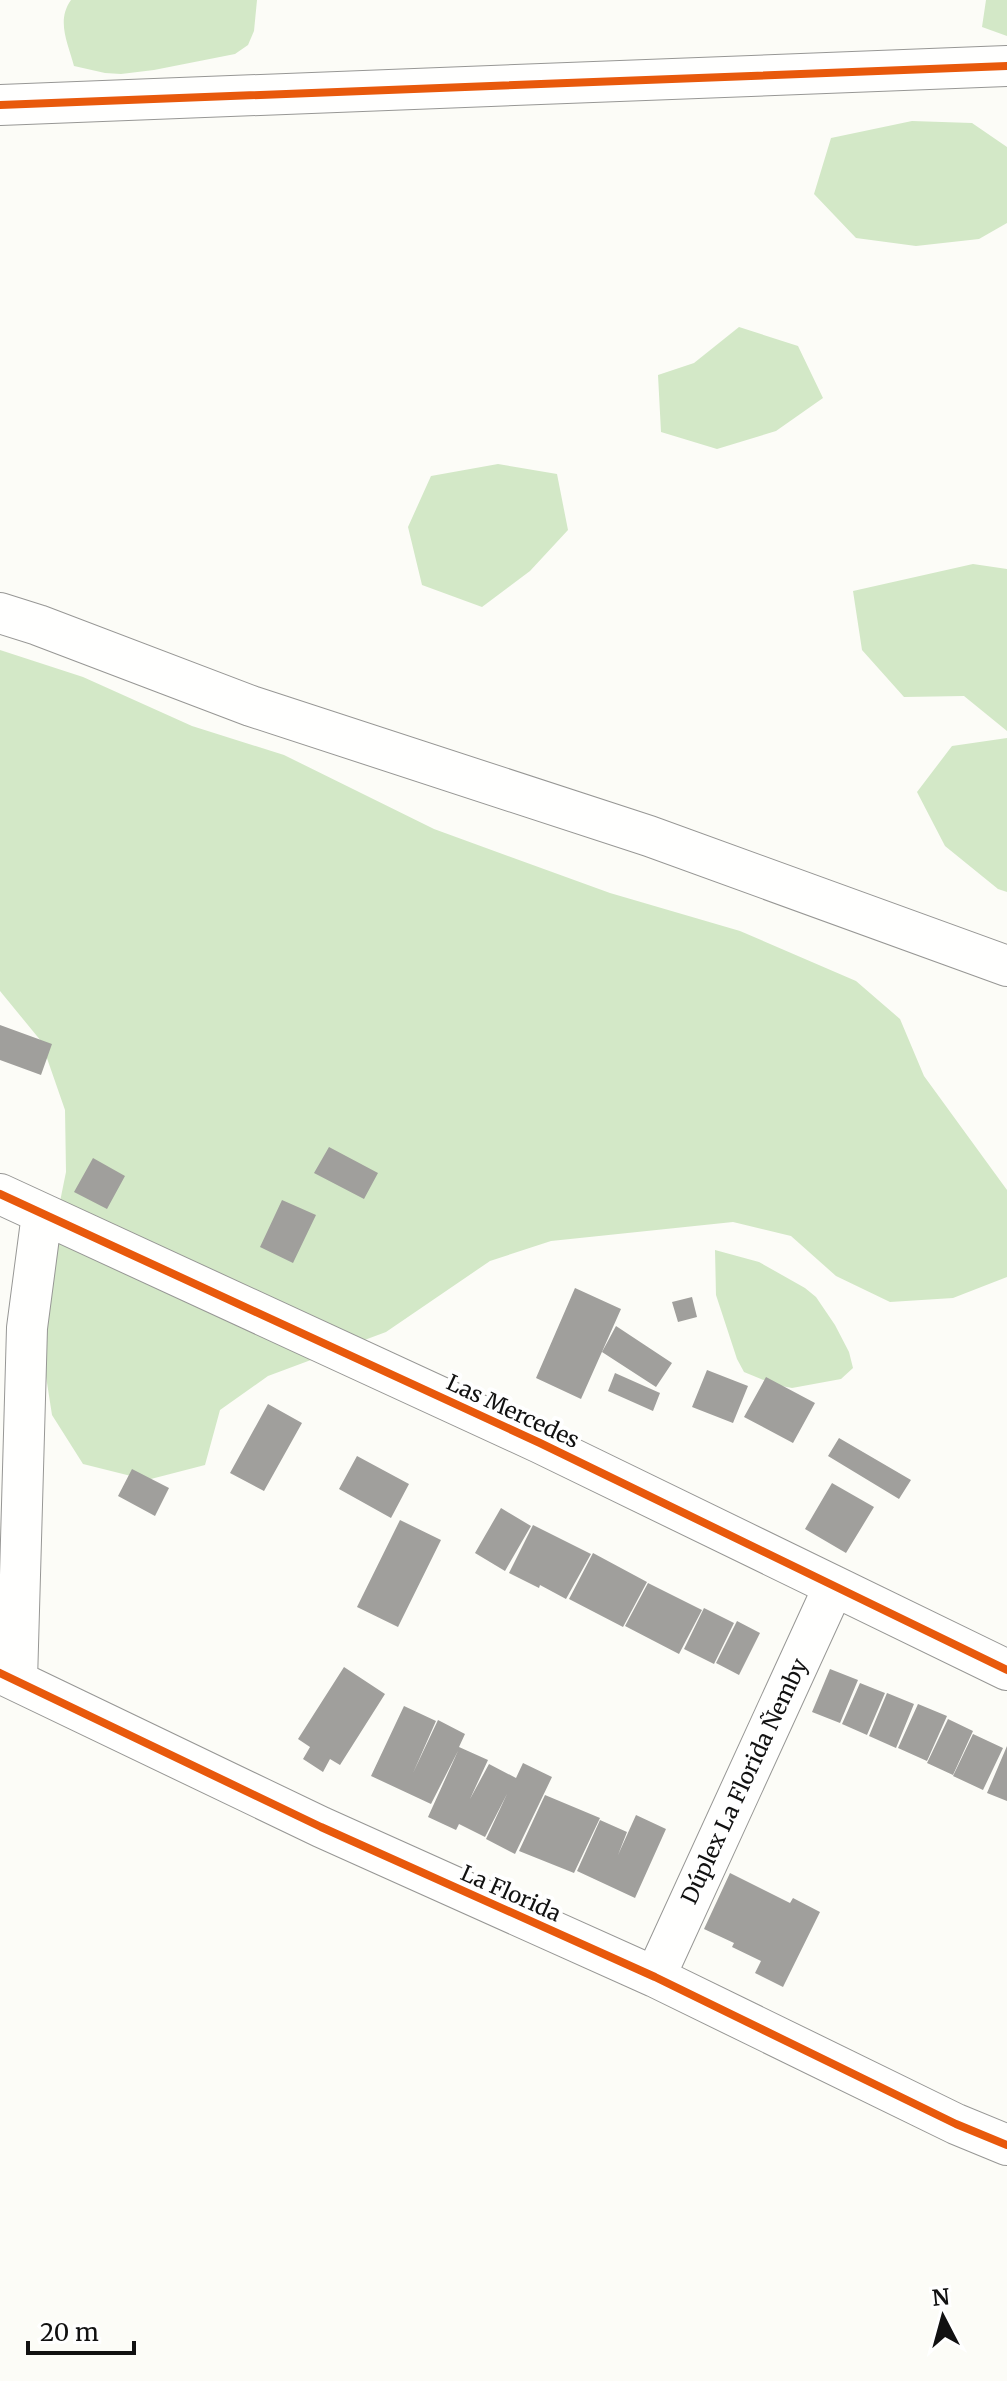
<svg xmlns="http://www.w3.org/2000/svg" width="1007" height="2381" viewBox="0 0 1007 2381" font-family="Merriweather,serif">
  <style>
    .forest { fill: #d3e8c7 }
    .building { fill: #a09f9c }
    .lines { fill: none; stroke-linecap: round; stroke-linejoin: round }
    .minor-casing { stroke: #979795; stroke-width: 42 }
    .minor { stroke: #fffffe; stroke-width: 40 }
    .cycleway-casing { stroke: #fff; stroke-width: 13 }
    .cycleway { stroke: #e8590c; stroke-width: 8 }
    .labels { text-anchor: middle; stroke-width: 8; stroke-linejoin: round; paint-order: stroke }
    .street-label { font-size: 22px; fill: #111; stroke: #fff }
  </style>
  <rect width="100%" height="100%" fill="#fcfcf7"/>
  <path class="forest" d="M71,0H257L254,31L248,45L235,54L154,70L121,74L105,73L74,66C68,43 56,21 71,0Z
    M986,0H1007V36L982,27Z
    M912,121L972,123L1007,147V223L979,239L916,246L856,238L814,194L831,138Z
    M739,327L798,346L823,398L776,431L717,449L661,432L658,375L694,363Z
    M498,464L557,474L568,530L530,571L482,607L422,585L408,527L431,476Z
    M973,564L1007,569V731L964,696L904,697L862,650L853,591Z
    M0,650L83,677L192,726L284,755L434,829L610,893L740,931L856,981L900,1019L924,1076L1007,1190V1277L953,1298L890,1302L836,1276L791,1236L733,1222L551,1241L490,1261L386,1332L268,1376L220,1410L205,1465L147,1480L83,1464L52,1415L43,1357L40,1300L66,1172L65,1110L41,1041L0,991Z
    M1007,738V892L998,889L945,846L917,792L952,746Z
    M715,1250L759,1262L805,1288L816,1297L835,1325L849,1352L853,1368L841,1379L792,1388L776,1385L744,1372L737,1359L716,1295Z"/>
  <path class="building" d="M0,1025L52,1044L41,1075L0,1060Z
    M329,1147L378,1173L364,1199L314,1173Z
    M93,1158L125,1176L107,1209L74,1192Z
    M282,1200L316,1215L293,1263L260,1247Z
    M575,1288L621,1309L581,1399L536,1378Z
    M692,1297L697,1317L678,1322L672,1302Z
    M616,1326L672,1363L656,1387L602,1352Z
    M707,1370L748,1386L733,1423L692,1407Z
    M615,1373L660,1393L653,1411L608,1391Z
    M766,1377L815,1403L793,1443L744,1417Z
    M268,1404L302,1423L264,1491L230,1473Z
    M839,1438L911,1480L899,1499L828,1456Z
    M357,1456L409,1484L391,1518L339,1489Z
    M132,1469L169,1488L155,1516L118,1496Z
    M832,1483L874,1507L846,1553L805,1529Z
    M501,1508L531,1526L505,1571L475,1553Z
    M400,1520L441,1540L398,1627L357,1607Z
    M533,1525L591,1554L566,1599L540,1585L539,1588L509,1573Z
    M593,1553L647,1582L623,1627L569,1599Z
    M648,1583L702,1610L679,1654L625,1626Z
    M704,1608L734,1623L714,1664L684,1649Z
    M737,1621L760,1633L739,1675L716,1663Z
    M344,1667L385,1694L340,1765L330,1759L323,1772L303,1759L310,1747L298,1739Z
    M830,1669L858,1680L840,1723L812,1712Z
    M860,1683L885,1693L867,1735L842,1724Z
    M887,1693L914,1704L896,1748L869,1736Z
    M918,1704L947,1716L927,1761L898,1748Z
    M404,1706L436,1721L413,1773L438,1720L465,1734L459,1747L488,1760L470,1799L489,1764L516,1778L523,1763L552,1777L515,1854L486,1839L507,1794L485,1837L459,1824L456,1830L428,1817L458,1751L431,1804L371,1776Z
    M948,1719L973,1731L953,1775L927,1763Z
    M973,1734L1003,1748L983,1790L953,1776Z
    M1007,1746V1801L987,1793Z
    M545,1795L600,1818L574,1873L519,1851Z
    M636,1815L666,1829L635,1898L577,1871L600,1820L627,1832L618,1855Z
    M730,1873L790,1903L793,1898L820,1912L783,1987L755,1973L761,1961L732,1947L734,1943L704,1929Z"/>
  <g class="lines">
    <g class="minor-casing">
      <path id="minor" d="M0,105L1007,66
        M0,613L38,625L251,706L649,836L1007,966
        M0,1194L540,1443L1007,1670
        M0,1673L321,1827L655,1977L956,2124L1007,2145
        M17,1681L27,1328L42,1214
        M655,1977L834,1586"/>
    </g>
    <use href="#minor" class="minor"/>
    <g class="cycleway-casing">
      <path id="cycleway" d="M0,105L1007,66
        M0,1194L540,1443L1007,1670
        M0,1673L321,1827L655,1977L956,2124L1007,2145"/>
    </g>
    <use href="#cycleway" class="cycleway"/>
  </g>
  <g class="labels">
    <g class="street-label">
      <text transform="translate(513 1411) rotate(25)" y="8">Las Mercedes</text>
      <text transform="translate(744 1781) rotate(-65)" y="8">Dúplex La Florida Ñemby</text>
      <text transform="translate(511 1893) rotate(24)" y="8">La Florida</text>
    </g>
  </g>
  <g transform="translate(943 2317) rotate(354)" stroke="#ffffff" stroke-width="6" paint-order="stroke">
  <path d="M0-6L14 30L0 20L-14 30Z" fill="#111111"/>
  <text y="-12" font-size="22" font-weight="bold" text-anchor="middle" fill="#111111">N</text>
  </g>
  <path d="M28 2341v12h106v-12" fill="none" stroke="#111111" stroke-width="4"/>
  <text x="40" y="2341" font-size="24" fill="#111111" stroke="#ffffff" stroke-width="6" paint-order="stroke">20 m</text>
</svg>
